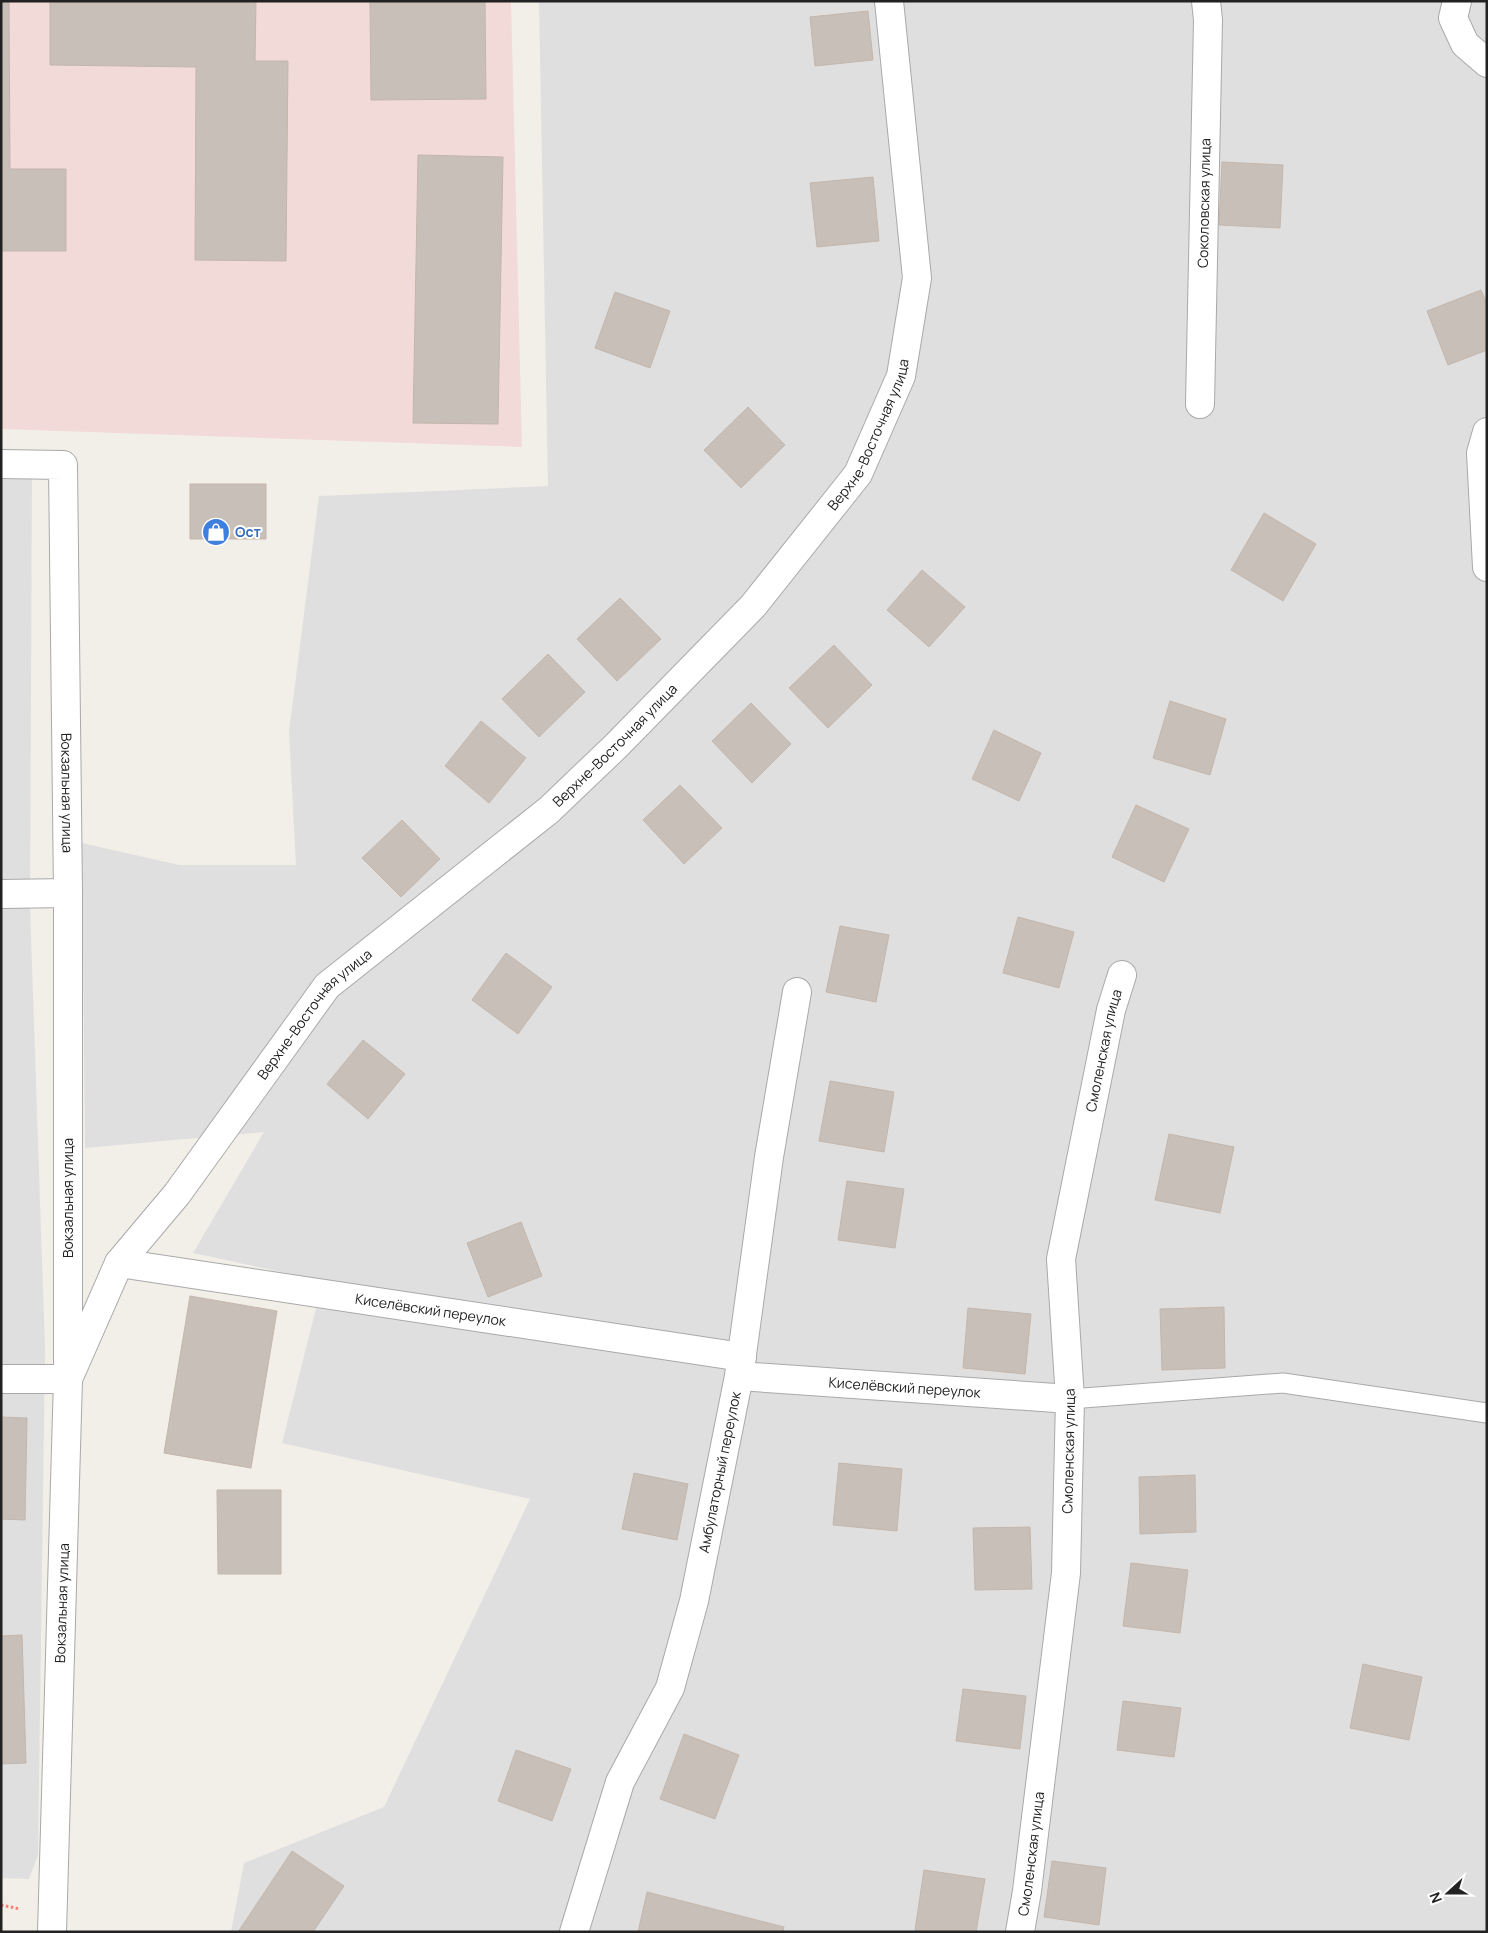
<svg xmlns="http://www.w3.org/2000/svg" width="1488" height="1933" viewBox="0 0 1488 1933" font-family="Manrope,sans-serif">
  <style>
    .residential { fill: #e0dfdf }
    .commercial { fill: #f2dad9 }
    .building { fill: #c7bfb8; stroke: #c4b6ab }
    .lines { fill: none; stroke-linecap: round; stroke-linejoin: round }
    .lane-casing { stroke: #a9a9a9; stroke-width: 21 }
    .street-casing { stroke: #a9a9a9; stroke-width: 30 }
    .path { stroke: #fa8072; stroke-width: 3; stroke-dasharray: 2.5 2.5; stroke-linecap: butt }
    .lane { stroke: #fff; stroke-width: 19 }
    .street { stroke: #fff; stroke-width: 28 }
    .labels { text-anchor: middle; stroke-width: 4; stroke-linejoin: round; paint-order: stroke }
    .street-label { font-size: 14px; fill: #222; stroke: #fff }
    .shop-label { font-size: 14px; font-weight: bold; fill: #366cbe; stroke: #fff; text-anchor: start }
  </style>
  <rect width="100%" height="100%" fill="#f2efe9"/>
  <path class="residential" d="M539,1H1487V1932H231L244,1863L384,1807L530,1499L282,1443L323,1281L193,1253L264,1132L85,1148L82,843L179,865H296L289,732L319,496L548,486Z
    M1,476H32L30,906L45,1349L38,1855L29,1879L1,1878Z"/>
  <path class="commercial" d="M1,1H511L522,447L1,429Z"/>
  <path class="building" d="M50,1H256L255,61H288L286,261L195,260L196,67L50,65Z
    M370,1H485L486,99L371,100Z
    M1,2H9L10,169H66V251H1Z
    M868,11L873,60L815,66L810,17Z
    M418,155L503,157L498,424L413,423Z
    M1222,162L1283,165L1280,228L1219,225Z
    M873,177L879,241L817,247L810,183Z
    M1481,290L1487,304V350L1448,365L1427,311Z
    M615,292L670,311L650,368L595,348Z
    M748,407L785,445L741,488L704,450Z
    M190,484H266V539H190Z
    M1264,513L1316,544L1283,601L1231,570Z
    M922,570L965,607L929,647L887,610Z
    M620,598L661,639L617,681L577,639Z
    M834,645L872,685L828,728L789,688Z
    M548,654L585,692L539,737L502,699Z
    M1170,701L1226,719L1210,775L1153,758Z
    M751,703L791,744L752,783L712,741Z
    M481,721L526,758L489,803L445,766Z
    M994,730L1041,753L1019,801L972,779Z
    M680,785L722,828L684,864L643,820Z
    M1136,805L1189,829L1164,882L1112,857Z
    M402,820L440,859L401,897L362,858Z
    M1018,917L1074,932L1059,988L1003,973Z
    M840,926L889,935L876,1002L826,992Z
    M506,953L552,987L518,1034L472,1000Z
    M363,1040L405,1074L368,1119L327,1084Z
    M830,1081L894,1092L884,1152L819,1141Z
    M1169,1134L1234,1147L1220,1213L1155,1200Z
    M847,1181L904,1189L895,1248L838,1240Z
    M521,1222L542,1276L488,1297L467,1243Z
    M190,1296L277,1311L251,1468L164,1453Z
    M1224,1307L1225,1368L1162,1370L1160,1309Z
    M968,1308L1031,1314L1025,1374L963,1368Z
    M1,1417L27,1418L25,1520L1,1519Z
    M839,1463L902,1469L897,1531L833,1525Z
    M634,1473L688,1484L677,1540L622,1529Z
    M1195,1475L1196,1532L1140,1534L1139,1477Z
    M217,1490H281V1574H218Z
    M1030,1527L1032,1589L975,1590L973,1528Z
    M1131,1563L1188,1570L1180,1633L1123,1626Z
    M22,1635L26,1763L1,1764V1636Z
    M1363,1664L1422,1677L1409,1740L1350,1728Z
    M963,1689L1026,1696L1020,1749L956,1741Z
    M1123,1701L1181,1708L1174,1757L1117,1750Z
    M684,1734L739,1755L715,1819L660,1799Z
    M516,1750L571,1769L552,1821L498,1801Z
    M292,1851L344,1886L313,1932H238Z
    M1052,1861L1106,1868L1099,1925L1044,1917Z
    M924,1870L985,1879L976,1932H928L915,1930Z
    M647,1892L784,1927L783,1932H638Z"/>
  <g class="lines">
    <g class="lane-casing">
      <path id="lane" d="M1070,1399L1283,1383L1487,1413"/>
    </g>
    <g class="street-casing">
      <g id="street">
        <path d="M1457,1L1453,18L1465,44L1487,63"/>
        <path id="s1" d="M1200,404L1208,20L1206,1"/>
        <path d="M1487,432L1481,453L1487,567"/>
        <path id="s2" d="M1,464L63,465L68,893V1379L52,1932"/>
        <path d="M1,894L68,893"/>
        <path id="s3" d="M119,1263L742,1357"/>
        <path id="s4" d="M739,1376L1070,1399"/>
        <path id="s5" d="M1,1379H68L119,1263L177,1194L327,986L549,810L617,745L753,606L858,474L901,376L917,278L889,1"/>
        <path id="s6" d="M574,1932L620,1782L670,1688L694,1601L739,1376L769,1157L797,992"/>
        <path id="s7" d="M1020,1932L1027,1891L1066,1573L1070,1399L1061,1259L1111,1010L1122,975"/>
      </g>
    </g>
    <path class="path" d="M1,1905L20,1909"/>
    <use href="#lane" class="lane"/>
    <use href="#street" class="street"/>
  </g>
  <defs>
    <g id="shop-disc" transform="scale(1.4375)"><circle r="9.5" fill="#3f7fe0" stroke="#fff"/><path d="M-5-2.5h2.3a2.7 3.5 0 0 1 5.4 0H5L5.5 6h-11ZM-1.5-2.5h3a1.5 2.3 0 0 0-3 0Z" fill="#fff"/></g>
  </defs>
  <g fill-rule="evenodd">
    <use href="#shop-disc" x="216" y="532"/>
  </g>
  <g class="labels">
    <g class="street-label">
      <text dy="5" stroke="none"><textPath href="#s1" startOffset="201">Соколовская улица</textPath></text>
      <text dy="5" stroke="none"><textPath href="#s5" startOffset="1321">Верхне-Восточная улица</textPath></text>
      <text dy="5" stroke="none"><textPath href="#s5" startOffset="916">Верхне-Восточная улица</textPath></text>
      <text dy="5" stroke="none"><textPath href="#s2" startOffset="390">Вокзальная улица</textPath></text>
      <text dy="5" stroke="none"><textPath href="#s5" startOffset="511">Верхне-Восточная улица</textPath></text>
      <text dy="5" stroke="none"><textPath href="#s7" startOffset="889">Смоленская улица</textPath></text>
      <text transform="translate(68 1198) rotate(-90)" y="5">Вокзальная улица</text>
      <text dy="5" stroke="none"><textPath href="#s3" startOffset="315">Киселёвский переулок</textPath></text>
      <text dy="5" stroke="none"><textPath href="#s4" startOffset="166">Киселёвский переулок</textPath></text>
      <text dy="5" stroke="none"><textPath href="#s7" startOffset="484">Смоленская улица</textPath></text>
      <text dy="5" stroke="none"><textPath href="#s6" startOffset="485">Амбулаторный переулок</textPath></text>
      <text transform="translate(62 1603) rotate(-88)" y="5">Вокзальная улица</text>
      <text dy="5" stroke="none"><textPath href="#s7" startOffset="79">Смоленская улица</textPath></text>
    </g>
    <g class="shop-label">
      <text x="235" y="537">Ост</text>
    </g>
  </g>
  <rect width="1488" height="1933" fill="none" stroke="#222222" stroke-width="5"/>
  <g transform="translate(1448 1893) rotate(249)" stroke="#ffffff" stroke-width="4" paint-order="stroke">
  <path d="M0-4L9 19L0 12L-9 19Z" fill="#222222"/>
  <text y="-8" font-size="14" font-weight="bold" text-anchor="middle" fill="#222222">N</text>
  </g>
</svg>
